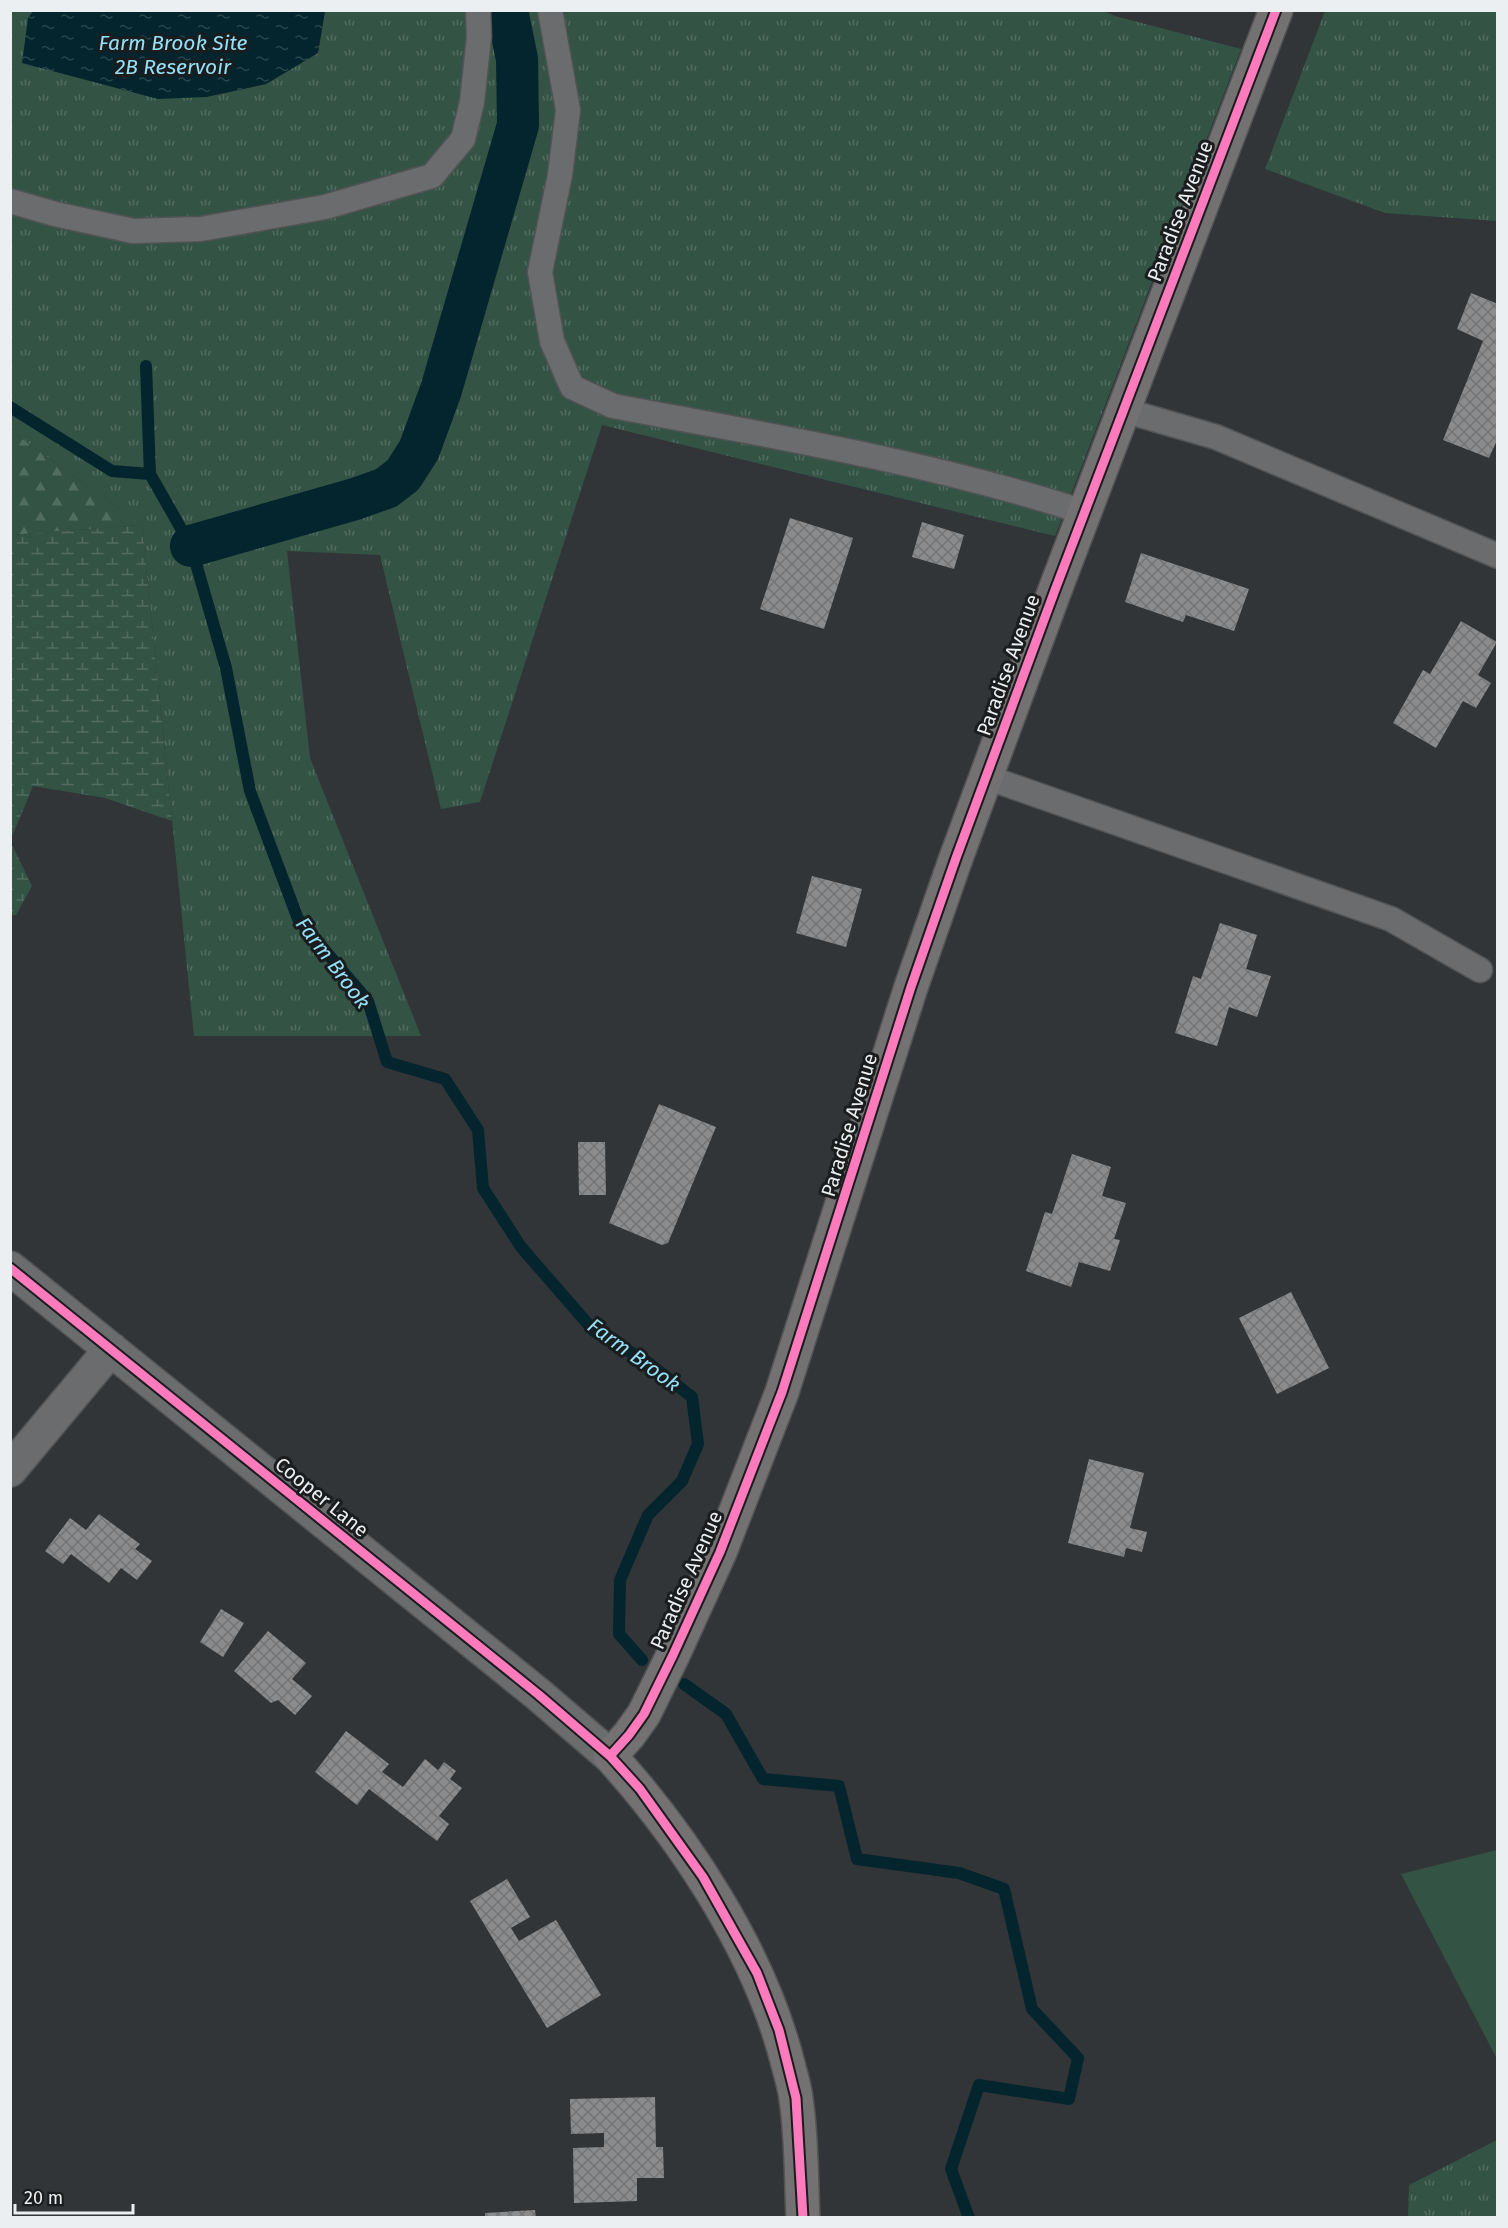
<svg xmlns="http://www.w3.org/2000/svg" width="1508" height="2228" viewBox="0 0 1508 2228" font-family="'Fira Sans',sans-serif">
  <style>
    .grass { fill: url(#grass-tufts) }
    .forest { fill: url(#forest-firs) }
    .wetland { fill: url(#wetland-marsh) }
    .pitch { fill: #335345 }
    .water { fill: url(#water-ripples) }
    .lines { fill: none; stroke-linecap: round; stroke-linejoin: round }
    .stream { stroke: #04252d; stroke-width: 12 }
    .canal { stroke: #04252d; stroke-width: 42 }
    .building { fill: url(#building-cross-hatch) }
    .lane-casing { stroke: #515355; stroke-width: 27 }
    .street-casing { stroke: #515355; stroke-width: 36 }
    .secondary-casing { stroke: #515355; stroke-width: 36 }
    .lane { stroke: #6b6c6d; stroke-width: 24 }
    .street { stroke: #6b6c6d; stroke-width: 33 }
    .secondary { stroke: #737172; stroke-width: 33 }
    .cycleway-casing { stroke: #1a1c1e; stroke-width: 13 }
    .cycleway { stroke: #fd7abc; stroke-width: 9 }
    .labels { text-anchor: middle; stroke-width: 6; stroke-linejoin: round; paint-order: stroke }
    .street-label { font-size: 20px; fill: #eceff1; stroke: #1a1c1e }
    .water-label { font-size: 21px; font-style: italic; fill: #92e1f8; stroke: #1a1c1e }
  </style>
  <defs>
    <pattern id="grass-tufts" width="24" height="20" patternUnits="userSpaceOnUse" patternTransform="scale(1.5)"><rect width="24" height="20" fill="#335345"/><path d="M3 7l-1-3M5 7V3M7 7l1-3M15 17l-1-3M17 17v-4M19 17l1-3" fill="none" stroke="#516c60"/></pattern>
    <pattern id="forest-firs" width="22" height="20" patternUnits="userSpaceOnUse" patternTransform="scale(1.5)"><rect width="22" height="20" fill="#335345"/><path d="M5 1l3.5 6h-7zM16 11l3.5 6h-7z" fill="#516c60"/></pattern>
    <pattern id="wetland-marsh" width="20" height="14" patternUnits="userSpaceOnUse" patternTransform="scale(1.5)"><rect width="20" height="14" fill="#335345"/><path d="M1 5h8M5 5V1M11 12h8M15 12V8" fill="none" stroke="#516c60"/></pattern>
    <pattern id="water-ripples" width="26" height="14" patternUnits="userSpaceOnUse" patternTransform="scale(1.5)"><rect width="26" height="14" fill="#04252d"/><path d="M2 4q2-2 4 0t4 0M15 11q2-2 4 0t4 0" fill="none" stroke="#29454c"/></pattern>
    <pattern id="building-cross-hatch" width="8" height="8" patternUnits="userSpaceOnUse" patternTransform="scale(1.5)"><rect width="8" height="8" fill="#8a8b8d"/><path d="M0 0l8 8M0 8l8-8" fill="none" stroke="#737475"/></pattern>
  </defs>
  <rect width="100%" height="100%" fill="#323537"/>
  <path class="grass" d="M325,10H1101L1115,16L1241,49L1055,536L602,425L480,802L441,809L380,555L287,551L310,758L421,1036H194L142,525L11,431V11H33L28,19L206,97L266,84L318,53Z
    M1325,11H1497V221L1385,213L1265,169Z
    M1497,2140V2217H1408L1409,2185Z"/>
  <path class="forest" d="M11,431L142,525L11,535Z"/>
  <path class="wetland" d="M142,525L172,821L105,798L33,786L11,839V535Z
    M11,843L32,886L16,915H11Z"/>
  <path class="pitch" d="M1497,1850H1498L1497,2059L1401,1874Z"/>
  <path class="water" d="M33,11V10L325,11L318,53L266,84L206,97L158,99L22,63L28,18Z"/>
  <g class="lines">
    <path class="stream" d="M146,366L150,474L191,546L226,668L250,791L298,919L368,1001L387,1062L445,1079L478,1130L483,1188L521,1247L594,1331L646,1361L692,1397L698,1444L682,1481L648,1515L620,1580L619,1634L642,1660
      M10,407L112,471L150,474
      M684,1684L726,1714L763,1779L839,1786L857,1859L959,1873L1004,1889L1032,2009L1078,2058L1069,2099L979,2085L951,2169L969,2218"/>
    <path class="canal" d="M191,546L355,499L386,488L403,475L419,450L441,390L518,125L517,59L507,10"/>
  </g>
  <path class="building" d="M1471,293L1498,304V438L1489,458L1443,440L1483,341L1457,329Z
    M790,518L853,538L824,629L760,609Z
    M922,522L964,535L954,569L912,557Z
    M1141,553L1249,589L1234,631L1186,615L1183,622L1125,602Z
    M1461,621L1497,642L1478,675L1491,683L1476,708L1463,701L1436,748L1393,723L1423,670L1430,674Z
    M812,876L862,889L846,947L796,933Z
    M1220,923L1257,935L1246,969L1271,976L1257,1017L1229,1007L1217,1046L1175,1033L1193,976L1201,979Z
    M659,1104L716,1127L668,1243L662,1245L609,1223Z
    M578,1142H605L606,1195H579Z
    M1072,1154L1111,1167L1102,1196L1126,1203L1114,1239L1120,1240L1110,1271L1079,1262L1071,1287L1026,1271L1045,1212L1052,1214Z
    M1291,1292L1329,1368L1277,1394L1239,1318Z
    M1089,1459L1144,1473L1130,1528L1147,1532L1142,1552L1126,1548L1124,1557L1068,1543Z
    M99,1514L140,1544L135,1549L152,1561L137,1580L121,1568L109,1583L71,1554L63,1564L45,1551L70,1518L86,1530Z
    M221,1609L244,1623L223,1657L200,1642Z
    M268,1631L306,1663L292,1679L312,1696L295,1715L278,1700L271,1703L234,1671Z
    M346,1731L389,1764L382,1772L403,1787L425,1759L438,1770L444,1762L456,1771L450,1779L462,1788L439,1816L449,1824L437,1841L369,1789L357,1805L315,1772Z
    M507,1879L530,1917L511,1928L519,1941L556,1920L601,1995L547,2028L470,1901Z
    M655,2097L656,2147H663L664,2178H637V2201L574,2203L573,2148L604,2147V2133L571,2134L570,2099Z
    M535,2210L536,2218H485V2213Z"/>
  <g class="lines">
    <g class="lane-casing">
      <path id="lane" d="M550,10L568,110L560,175L540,272L552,341L572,387L613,406C772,436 930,462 1084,512
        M10,201L55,214L133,231L201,229L325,207L432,176L463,139L472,102L479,37L478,10
        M1123,410L1216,437L1498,556
        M986,777L1391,919L1480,970"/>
    </g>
    <g class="street-casing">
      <path id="street" d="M10,1268L539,1695L610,1756
        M10,1470L111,1349"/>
    </g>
    <g class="secondary-casing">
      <path id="secondary" d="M803,2218C801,2178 802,2138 796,2099C795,2088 791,2076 788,2064C760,1953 686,1840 610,1756L629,1735L644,1714L673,1655L720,1552L782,1392L911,987L956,858L1055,590L1276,10"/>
    </g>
    <use href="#lane" class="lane"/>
    <use href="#street" class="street"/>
    <use href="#secondary" class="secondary"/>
    <g class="cycleway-casing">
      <path id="cycleway" d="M10,1268L539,1695L610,1756L640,1789L703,1877L757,1973L779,2030L796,2098L803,2218
        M610,1756L629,1735L644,1714L673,1655L720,1552L782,1392L911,987L956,858L1055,590L1276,10"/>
    </g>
    <use href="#cycleway" class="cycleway"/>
  </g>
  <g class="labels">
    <g class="street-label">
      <text transform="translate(1180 211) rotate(-69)" y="7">Paradise Avenue</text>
      <text transform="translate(1008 665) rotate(-70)" y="7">Paradise Avenue</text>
      <text transform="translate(849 1125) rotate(-73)" y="7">Paradise Avenue</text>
      <text transform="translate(322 1497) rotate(39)" y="7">Cooper Lane</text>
      <text transform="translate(686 1580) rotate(-66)" y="7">Paradise Avenue</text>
    </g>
    <g class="water-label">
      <text x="173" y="50">Farm Brook Site<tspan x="173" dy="24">2B Reservoir</tspan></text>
      <text transform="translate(333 963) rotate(53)" y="7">Farm Brook</text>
      <text transform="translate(634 1355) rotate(36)" y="7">Farm Brook</text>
    </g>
  </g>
  <rect width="1508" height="2228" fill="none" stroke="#eceff1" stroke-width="24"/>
  <path d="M15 2204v9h118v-9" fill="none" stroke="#eceff1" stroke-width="3"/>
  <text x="24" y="2204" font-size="18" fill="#eceff1" stroke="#1a1c1e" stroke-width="4.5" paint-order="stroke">20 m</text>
</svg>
